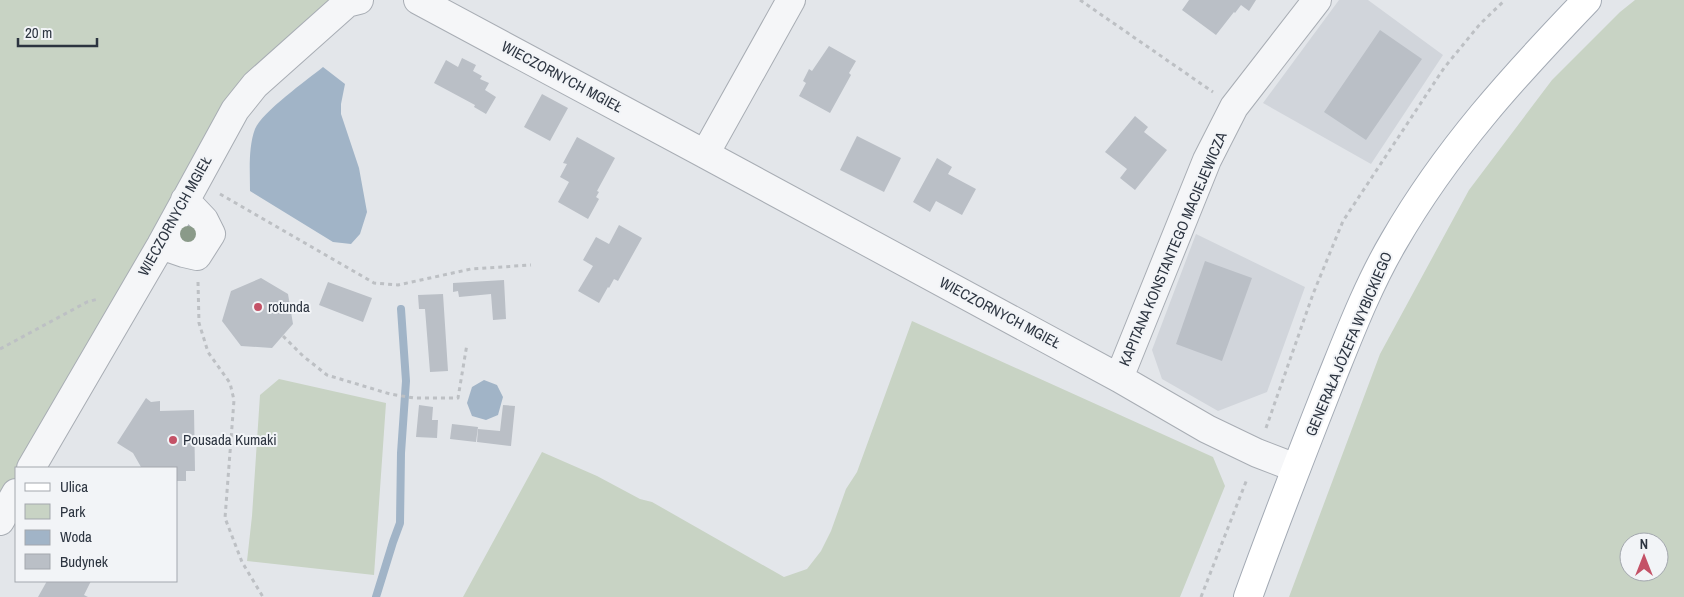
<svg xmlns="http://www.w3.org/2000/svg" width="1684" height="597" viewBox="0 0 1684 597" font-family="'Archivo Narrow',sans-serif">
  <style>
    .built { fill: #d1d5db }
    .green { fill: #c8d3c4; fill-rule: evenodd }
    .water { fill: #a1b4c7 }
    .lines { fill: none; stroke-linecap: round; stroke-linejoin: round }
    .stream { stroke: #a1b4c7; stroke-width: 8 }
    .building { fill: #babfc6 }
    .minor-casing { stroke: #a8adb4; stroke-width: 30 }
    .major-casing { stroke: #a3aab4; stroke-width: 30 }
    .path { stroke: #bdc0c4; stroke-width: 3; stroke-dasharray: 4 4; stroke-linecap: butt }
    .minor { stroke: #f5f6f8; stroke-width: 28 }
    .major { stroke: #fff; stroke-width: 28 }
    .tree { fill: #8a9a89 }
    .poi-dot { fill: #c45267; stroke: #f2f4f7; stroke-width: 2 }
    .labels { text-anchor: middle; stroke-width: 4; stroke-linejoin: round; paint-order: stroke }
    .street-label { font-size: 15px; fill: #2c3440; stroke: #f2f4f7 }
    .poi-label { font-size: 15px; fill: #2c3440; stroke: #f2f4f7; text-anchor: start }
  </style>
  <rect width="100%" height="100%" fill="#e3e6ea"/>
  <path class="built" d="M1339,0H1368L1443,55L1371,164L1263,103Z
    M1196,234L1305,287L1267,392L1218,411L1162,379L1152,350Z"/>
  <path class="green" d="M0,0H338L252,77L21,468H16V477L0,506Z
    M1635,0H1684V597H1289L1380,354L1469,190L1552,80L1620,12ZM1629,542H1659V572H1629Z
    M912,321L1213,457L1225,486L1180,597H463L542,452L597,476L640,499L652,502L784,577L807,569L821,551L831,531L846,489L857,472Z
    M279,379L386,403L374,575L247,561L252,516L260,395Z"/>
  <path class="water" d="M323,67L345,84L341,104V114L359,168L367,212L360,234L351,244L333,242L250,191C250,171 248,148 255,129C262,112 307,80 323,67Z
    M484,380L497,385L503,397L498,415L486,420L472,416L467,403L472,387Z"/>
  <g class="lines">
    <path class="stream" d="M376,597L393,542L400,523L401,453L406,381L401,309"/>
  </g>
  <path class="building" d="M1189,0H1256L1249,11L1241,5L1235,13L1234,12L1216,35L1182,10Z
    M1380,30L1422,59L1366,140L1324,112Z
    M829,46L856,61L849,73L851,75L830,113L799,96L806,83L803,81L809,69L812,71Z
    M462,58L476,65L473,71L482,76L480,79L489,83L485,90L496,97L486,114L474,107L475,105L434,83L446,60L458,67Z
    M542,94L568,108L550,141L524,127Z
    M1135,116L1148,127L1144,132L1167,150L1135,190L1120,178L1127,169L1105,152Z
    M857,136L901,158L884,192L840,170Z
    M577,137L615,158L597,191L599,192L596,197L599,199L588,219L558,202L569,182L560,177L567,164L563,163Z
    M937,158L952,167L948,174L976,189L962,215L936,201L930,212L913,202Z
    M619,225L642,238L618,281L614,279L609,288L608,287L599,303L578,291L593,266L583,260L596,237L609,244Z
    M1205,261L1252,278L1222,361L1176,344Z
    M261,278L288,294L293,324L272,348L241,346L222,321L231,291Z
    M504,280L506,319L493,320L491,294L459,297L458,291L453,292V283Z
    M328,282L372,298L363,322L319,305Z
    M443,294L448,371L430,372L425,309H419L418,295Z
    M146,398L151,402L160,401V411L194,410L195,471H186V481H176V468L141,467L133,453L117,443Z
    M419,405L433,407L432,420H438L437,438L416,437Z
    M503,405L515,406L511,446L477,442L478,429L500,431Z
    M452,424L478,427L476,442L450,439Z
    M47,581H91L84,595L88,597H38Z"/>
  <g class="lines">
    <g class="minor-casing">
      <path id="minor" d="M418,0L705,154
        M791,0L705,154L1119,378L1207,429L1257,453L1296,468
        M161,245L184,253L197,256L211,234L204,220L185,200
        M1119,378L1207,160L1234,107L1317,0
        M31,468L161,245L235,110L255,85L347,3L359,0
        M0,521L16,493"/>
    </g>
    <g class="major-casing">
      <path id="major" d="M1248,597C1274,525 1302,453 1330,382C1349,335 1368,285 1394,241C1447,149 1514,76 1587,0"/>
    </g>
    <path class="path" d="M1080,0L1213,92
      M220,194L374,283L398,285L471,269L531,265
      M198,282L199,323L208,352L230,383L234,400L225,518L242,562L263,597
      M283,336L303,356L327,375L390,394L414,398H458L467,344
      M0,349L87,302L98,299
      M1266,428L1313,294L1343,221L1444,68L1480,24L1505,0
      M1201,597L1247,479"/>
    <use href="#minor" class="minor"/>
    <use href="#major" class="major"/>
  </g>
  <circle class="tree" cx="188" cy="234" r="8"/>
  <g class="poi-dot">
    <circle cx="258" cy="307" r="5"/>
    <circle cx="173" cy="440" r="5"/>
  </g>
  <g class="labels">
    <g class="street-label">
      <text transform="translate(562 77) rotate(28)" y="5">WIECZORNYCH MGIEŁ</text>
      <text transform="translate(175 216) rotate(-61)" y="5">WIECZORNYCH MGIEŁ</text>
      <text transform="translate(1173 249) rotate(-67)" y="5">KAPITANA KONSTANTEGO MACIEJEWICZA</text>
      <text transform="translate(1000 313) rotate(28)" y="5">WIECZORNYCH MGIEŁ</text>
      <text transform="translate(1349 344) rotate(-67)" y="5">GENERAŁA JÓZEFA WYBICKIEGO</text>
    </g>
    <g class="poi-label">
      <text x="268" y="312">rotunda</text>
      <text x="183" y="445">Pousada Kumaki</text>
    </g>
  </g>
  <rect x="15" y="467" width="162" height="115" fill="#f2f4f7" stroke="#a3a7ae"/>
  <rect x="25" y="483" width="25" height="8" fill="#ffffff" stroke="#a3a7ae"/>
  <text x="60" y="492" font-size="15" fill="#2c3440">Ulica</text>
  <rect x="25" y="504" width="25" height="15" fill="#c8d3c4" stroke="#a3a7ae"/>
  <text x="60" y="517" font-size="15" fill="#2c3440">Park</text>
  <rect x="25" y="530" width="25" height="15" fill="#a1b4c7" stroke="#a3a7ae"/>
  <text x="60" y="542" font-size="15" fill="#2c3440">Woda</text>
  <rect x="25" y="554" width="25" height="15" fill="#babfc6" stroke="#a3a7ae"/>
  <text x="60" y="567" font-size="15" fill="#2c3440">Budynek</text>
  <g transform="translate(1644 557)"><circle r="24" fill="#f2f4f7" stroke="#a3a7ae"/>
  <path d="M0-4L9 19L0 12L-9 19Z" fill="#c45267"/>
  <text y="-8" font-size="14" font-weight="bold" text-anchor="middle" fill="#2c3440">N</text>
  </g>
  <path d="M18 38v8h79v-8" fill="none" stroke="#2c3440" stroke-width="2.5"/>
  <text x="25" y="38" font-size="15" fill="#2c3440" stroke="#f2f4f7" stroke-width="4" paint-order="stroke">20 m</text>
</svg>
